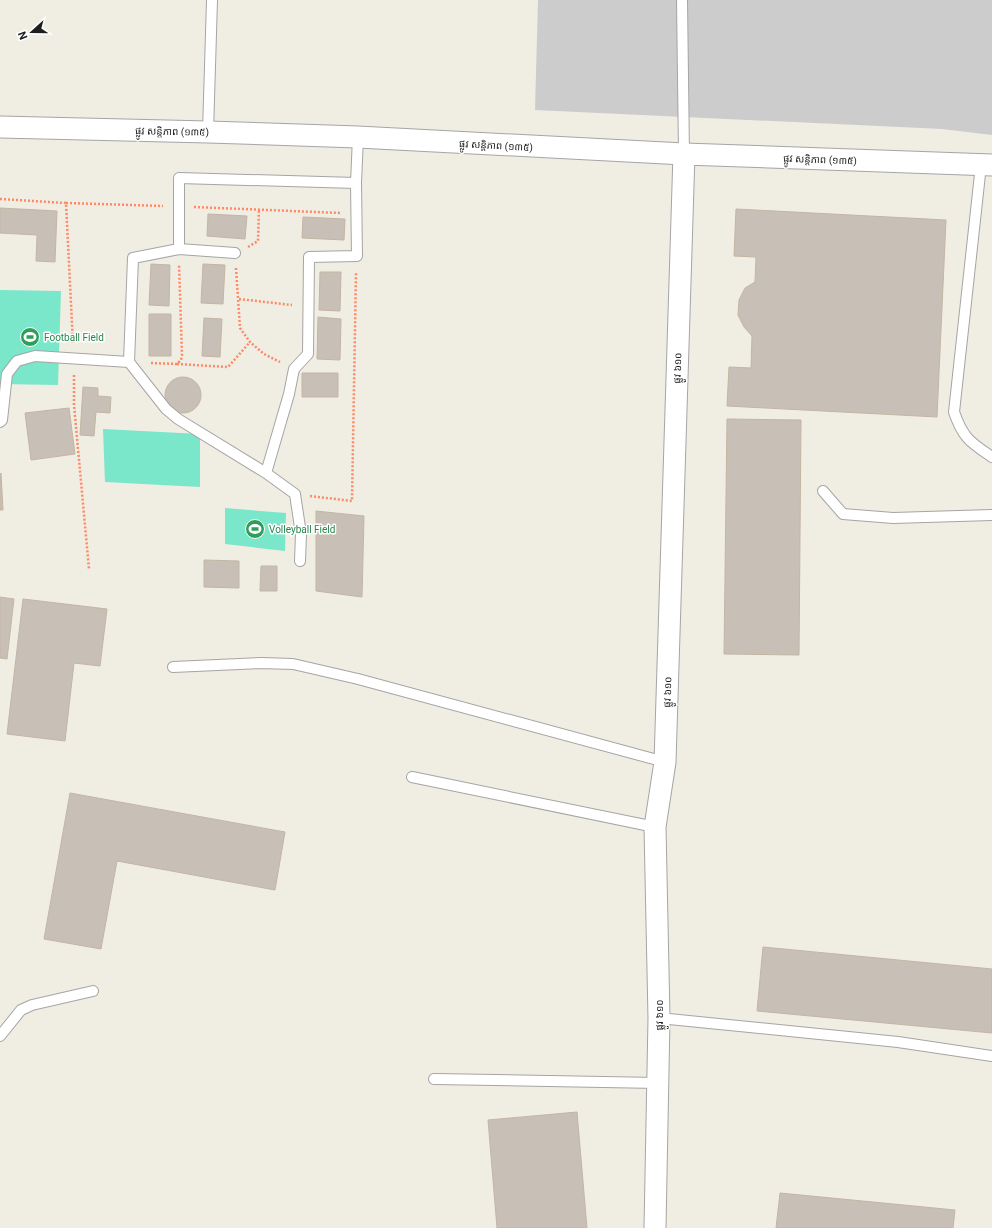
<svg xmlns="http://www.w3.org/2000/svg" width="992" height="1228" viewBox="0 0 992 1228" font-family="Roboto,'Noto Sans Khmer',sans-serif">
  <style>
    .religious { fill: #ccc }
    .pitch { fill: #7ae6ca }
    .building { fill: #c8c0b6; stroke: #c3b5a4 }
    .lines { fill: none; stroke-linecap: round; stroke-linejoin: round }
    .lane-casing { stroke: #a5a5a5; stroke-width: 12 }
    .street-casing { stroke: #a5a5a5; stroke-width: 23 }
    .path { stroke: #ff8865; stroke-width: 2.5; stroke-dasharray: 2 2; stroke-linecap: butt }
    .lane { stroke: #fff; stroke-width: 10 }
    .street { stroke: #fff; stroke-width: 21 }
    .labels { text-anchor: middle; stroke-width: 3; stroke-linejoin: round; paint-order: stroke }
    .street-label { font-size: 10px; fill: #1e1e1e; stroke: #fff }
    .leisure-label { font-size: 10px; fill: #27864d; stroke: #fff; text-anchor: start }
  </style>
  <rect width="100%" height="100%" fill="#f0ede3"/>
  <path class="religious" d="M538,0H992V135L942,129L535,110Z"/>
  <path class="pitch" d="M0,290L61,291L58,385L0,384Z
    M103,429L200,434V487L105,482Z
    M225,508L286,513L285,551L225,544Z"/>
  <path class="building" d="M0,208L57,211L55,262L36,261L37,235L0,233Z
    M736,209L946,220L937,417L727,406L729,367L751,368L752,336L744,327L738,315L739,300L745,288L755,282L756,257L734,256Z
    M208,214L247,216L245,239L207,236Z
    M303,217L345,219L344,240L302,238Z
    M151,264L170,265L169,306L149,305Z
    M203,264L225,265L223,304L201,303Z
    M320,272H341L340,311L319,310Z
    M149,314H171V356H149Z
    M318,317L341,319L340,360L317,359Z
    M204,318L222,319L220,357L202,356Z
    M302,373H338V397H302Z
    M165 395a18 18 0 1 1 36 0a18 18 0 1 1-36 0Z
    M83,387L98,388V396L111,397L110,413L96,412L94,436L80,435Z
    M69,408L75,454L31,460L25,413Z
    M727,419L801,420L799,655L724,654Z
    M1,473L3,510H0V474Z
    M316,511L364,516L362,597L316,591Z
    M204,560L239,561V588L204,587Z
    M261,566H277V591H260Z
    M0,597L14,599L7,659L0,658Z
    M23,599L107,609L100,666L74,663L65,741L7,734Z
    M70,793L285,832L275,890L117,861L101,949L44,939Z
    M763,947L992,969V1033L757,1011Z
    M577,1112L587,1228H497L488,1120Z
    M780,1193L955,1210L953,1228H776Z"/>
  <g class="lines">
    <g class="lane-casing">
      <path id="lane" d="M682,0L684,154
        M208,132L212,0
        M981,165L954,412C963,438 970,442 992,457
        M179,249L235,253
        M129,362L133,258L179,249V178L356,183L358,137
        M0,422L2,420L7,374L17,361L35,356L129,362L166,409L178,419L266,473L295,494L301,534L300,561
        M266,473L289,394L294,369L308,354L309,257L357,256L356,183
        M823,491L843,514L893,518L992,515
        M173,667L261,663L293,664L358,679L665,762
        M412,777L655,827
        M659,1018L898,1042L992,1056
        M0,1036L21,1010L32,1005L93,991
        M434,1079L658,1083"/>
    </g>
    <g class="street-casing">
      <path id="street" d="M0,127L208,132L358,137L684,154L992,165
        M655,1228L659,1018L655,827L665,762L684,154"/>
    </g>
    <path class="path" d="M0,199L66,203L73,344
      M66,203L163,206
      M194,207L341,213
      M248,247L258,241L259,209
      M236,268L240,328L250,342L264,354L280,362
      M239,299L292,305
      M151,363L177,364L181,360L182,355L179,265
      M177,364L228,367L250,342
      M74,375V405L89,569
      M310,496L352,501L356,272"/>
    <use href="#lane" class="lane"/>
    <use href="#street" class="street"/>
  </g>
  <defs>
    <g id="stadium-disc" transform="scale(1)"><circle r="9.5" fill="#2e9e5b" stroke="#fff"/><path d="M0-5a6.5 5 0 1 0 0 10a6.5 5 0 1 0 0-10ZM-3.5-1.8h7v3.6h-7Z" fill="#fff"/></g>
  </defs>
  <g fill-rule="evenodd">
    <use href="#stadium-disc" x="30" y="337"/>
    <use href="#stadium-disc" x="255" y="529"/>
  </g>
  <g class="labels">
    <g class="street-label">
      <text transform="translate(172 131) rotate(1)" y="4">ផ្លូវ សន្តិភាព (១៣៥)</text>
      <text transform="translate(496 145) rotate(3)" y="4">ផ្លូវ សន្តិភាព (១៣៥)</text>
      <text transform="translate(820 159) rotate(2)" y="4">ផ្លូវ សន្តិភាព (១៣៥)</text>
      <text transform="translate(677 368) rotate(-88)" y="4">ផ្លូវ ៦១០</text>
      <text transform="translate(667 692) rotate(-88)" y="4">ផ្លូវ ៦១០</text>
      <text transform="translate(659 1015) rotate(-90)" y="4">ផ្លូវ ៦១០</text>
    </g>
    <g class="leisure-label">
      <text x="44" y="341">Football Field</text>
      <text x="269" y="533">Volleyball Field</text>
    </g>
  </g>
  <g transform="translate(32 32) rotate(249)" stroke="#ffffff" stroke-width="3" paint-order="stroke">
  <path d="M0-3L7 15L0 10L-7 15Z" fill="#1e1e1e"/>
  <text y="-6" font-size="11" font-weight="bold" text-anchor="middle" fill="#1e1e1e">N</text>
  </g>
</svg>
